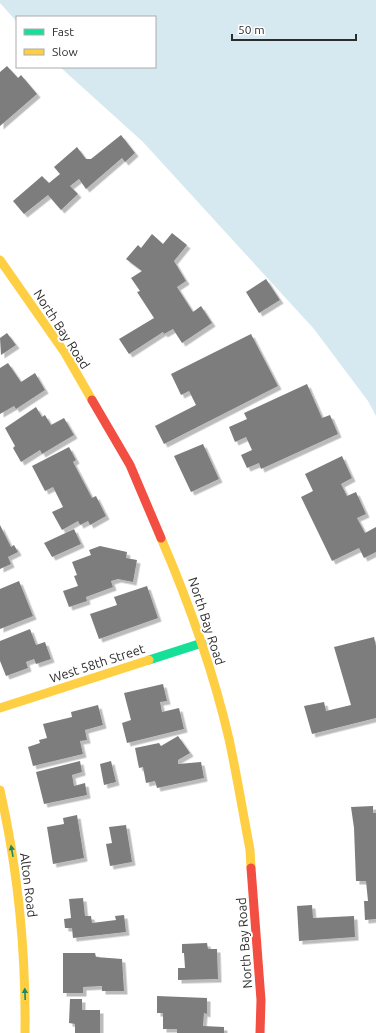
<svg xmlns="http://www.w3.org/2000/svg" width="376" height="1033" viewBox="0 0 376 1033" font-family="Ubuntu,sans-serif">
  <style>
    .water { fill: #d7e9f0 }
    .building { fill: #7d7d7d; filter: url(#shadow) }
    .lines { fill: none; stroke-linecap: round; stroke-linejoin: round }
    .fast { stroke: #16e098; stroke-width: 9 }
    .slow { stroke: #ffcf43; stroke-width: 9 }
    .jam { stroke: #f24e42; stroke-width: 9 }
    .oneway { fill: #218662 }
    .labels { text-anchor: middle; stroke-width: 4; stroke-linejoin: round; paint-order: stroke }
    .street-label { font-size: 13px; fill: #2c2c2c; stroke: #fff }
  </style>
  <defs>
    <filter id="shadow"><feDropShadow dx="3.5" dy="3.5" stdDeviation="0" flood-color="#0004"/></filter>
  </defs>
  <rect width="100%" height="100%" fill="#fff"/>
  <path class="water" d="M0,0H376V416L368,401L314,329L143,142L60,67H155V17H17V22L0,3Z"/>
  <path class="building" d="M7,66L18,78L21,75L37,94L0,126V72Z
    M121,135L135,153L125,162L122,158L86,189L79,179L70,186L78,194L61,210L48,195L24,214L13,201L42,176L49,183L60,174L54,167L77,147L86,159H91Z
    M172,233L187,245L174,261L186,281L177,287L193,312L201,306L212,323L182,343L173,329L164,334L163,332L129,354L119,339L154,318L137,292L140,291L131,278L142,271L126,259L138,245L141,248L152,234L163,244Z
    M266,279L280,300L259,313L246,292Z
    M7,333L16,345L1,355L0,338Z
    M251,334L278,386L164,444L155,426L196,405L189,391L181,395L171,374Z
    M8,363L21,382L35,373L45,390L16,409L14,406L0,414V368Z
    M307,384L322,418L330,415L338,434L261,469L259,463L247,468L241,455L252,450L246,437L235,442L229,427L247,419L244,413Z
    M36,407L42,417L45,415L51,425L64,418L74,435L42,454L40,450L21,462L13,448L15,446L5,428Z
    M203,444L219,479L191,492L174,456Z
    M69,447L76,460L73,462L92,498L96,496L106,516L90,525L88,521L80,525L78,521L62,530L52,512L63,507L53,487L45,491L32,466Z
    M342,456L352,478L341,484L347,496L356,492L366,514L357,518L365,533L376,527V552L364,558L359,548L332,561L301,497L313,491L305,474Z
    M0,525L11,547L14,545L18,552L8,557L11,564L0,569Z
    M74,529L81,544L52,557L44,543Z
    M100,546L127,552L126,558L137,560L133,582L118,579L111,581L113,587L86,597L87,601L69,607L63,591L78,586L74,576L77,575L72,562L91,555L89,550Z
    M19,581L33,616L0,629V589Z
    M147,586L158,618L99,639L90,614L117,605L114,597Z
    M30,629L36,645L45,642L51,659L36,664L34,659L26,662L28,668L6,676L0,661V641Z
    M374,637L376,646V718L312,734L304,706L324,702L326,711L351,705L334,647Z
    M163,684L167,701L160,702L162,712L179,708L184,729L127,743L122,723L131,720L124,693Z
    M98,705L103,725L85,730L87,740L80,741L83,754L33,766L28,747L40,743L39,740L47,738L43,724L72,717L71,712Z
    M178,736L190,753L178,760V764L201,762L204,778L157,788L155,781L146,783L143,767L139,768L135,748L159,743L161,746Z
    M80,761L82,772L72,775L74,786L85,783L87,795L44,804L36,772Z
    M111,761L116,782L104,785L100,764Z
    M373,806V813H376V919L365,920L364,901H368L366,881H356L354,828L351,807Z
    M77,815L84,858L53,864L47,827L64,824L63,818Z
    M126,825L132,862L110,866L106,844L112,843L109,827Z
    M83,898L85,916H91L92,923L116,920L115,916L124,915L126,932L73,938L72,928H65L64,919L71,918L69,899Z
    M312,905L313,918L354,916L355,937L299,941L297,906Z
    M207,943L208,949H217L218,979L178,980V968H185L184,953H182V944Z
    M63,953H95L96,957L122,959L124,991H102V986L83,987V993H63Z
    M157,996L207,998V1014L204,1013L203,1026L224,1027V1033H177V1029H163V1013H157Z
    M70,999H82V1010H100V1033H75V1024L69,1023Z"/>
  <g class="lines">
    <path class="fast" d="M149,660L202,643"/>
    <path class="slow" d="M0,260L65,353L92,400
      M161,538C189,603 213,670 229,739C237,776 243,813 250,850L251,868
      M0,708L149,660
      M0,790C18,870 26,951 25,1033"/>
    <path class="jam" d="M92,400L130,465L161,538
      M251,868L261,1000L260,1033"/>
  </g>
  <defs><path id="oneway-solid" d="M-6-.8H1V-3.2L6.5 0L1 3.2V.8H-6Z"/></defs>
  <g class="oneway">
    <use href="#oneway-solid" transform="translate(12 851) rotate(-100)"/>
    <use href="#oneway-solid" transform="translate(25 994) rotate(-92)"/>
  </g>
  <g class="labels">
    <g class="street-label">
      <text transform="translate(62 329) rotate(57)" y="5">North Bay Road</text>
      <text transform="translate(207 621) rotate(72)" y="5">North Bay Road</text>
      <text transform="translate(97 663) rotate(-18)" y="5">West 58th Street</text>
      <text transform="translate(29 885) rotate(83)" y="5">Alton Road</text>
      <text transform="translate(244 943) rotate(-94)" y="5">North Bay Road</text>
    </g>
  </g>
  <rect x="16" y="16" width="140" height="52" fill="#ffffff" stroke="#ababab"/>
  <rect x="24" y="29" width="20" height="6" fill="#16e098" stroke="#ababab"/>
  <text x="52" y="36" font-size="12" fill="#2c2c2c">Fast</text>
  <rect x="24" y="49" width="20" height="6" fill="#ffcf43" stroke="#ababab"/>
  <text x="52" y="56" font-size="12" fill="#2c2c2c">Slow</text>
  <path d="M232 34v6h124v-6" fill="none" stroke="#2c2c2c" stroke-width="2"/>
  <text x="238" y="34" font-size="12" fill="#2c2c2c" stroke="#ffffff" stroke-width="3" paint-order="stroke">50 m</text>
</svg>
